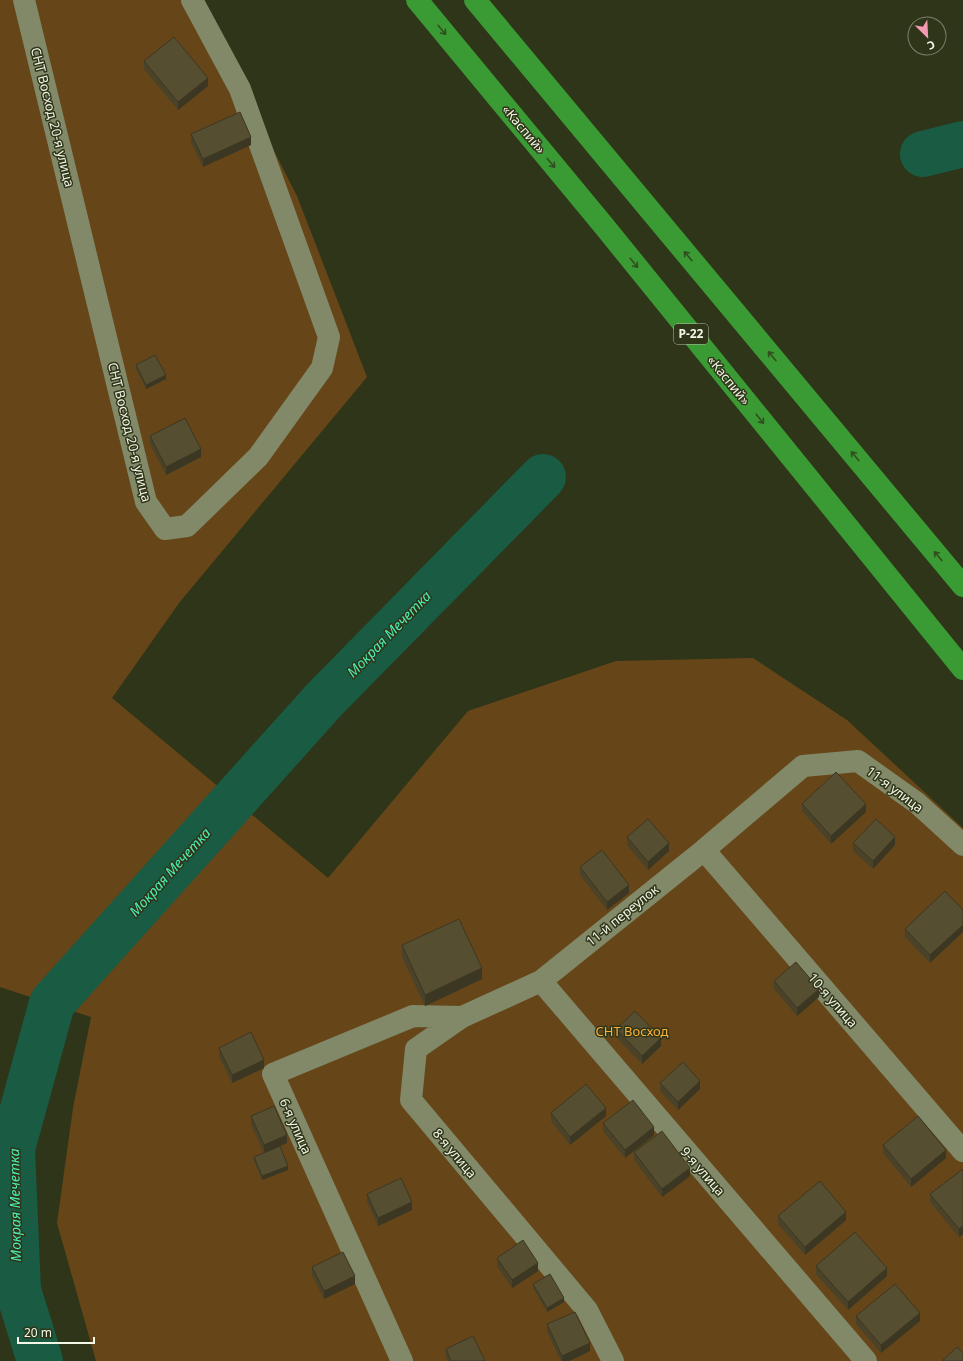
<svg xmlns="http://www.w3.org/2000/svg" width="963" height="1361" viewBox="0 0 963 1361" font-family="'Noto Sans',sans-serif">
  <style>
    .green { fill: #664618 }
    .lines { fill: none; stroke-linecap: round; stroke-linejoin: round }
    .river { stroke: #195b43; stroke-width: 46 }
    .minor { stroke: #818969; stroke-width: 22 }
    .highway { stroke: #3a9a33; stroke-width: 22 }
    .wall { fill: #4a4329 }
    .shaded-wall { fill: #3c3722 }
    .building { fill: #564e30; stroke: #3c3722 }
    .oneway { stroke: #324e20 }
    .labels { text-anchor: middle; stroke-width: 3; stroke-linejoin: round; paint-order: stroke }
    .shield { fill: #2f3519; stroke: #b8bda8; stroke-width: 1 }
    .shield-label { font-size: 12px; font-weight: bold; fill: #f3f7e6 }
    .street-label { font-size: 13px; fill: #f3f7e6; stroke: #2f3519 }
    .park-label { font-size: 13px; fill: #feaf36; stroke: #2f3519 }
    .water-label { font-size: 14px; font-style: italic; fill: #4beeb5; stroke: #2f3519 }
  </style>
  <rect width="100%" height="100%" fill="#2f3519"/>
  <path class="green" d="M0,0H197L297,196L367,377L179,603L112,698L328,878L468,711L616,661L753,658L847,720L963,828V1361H96L57,1223L73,1108L91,1017L0,987Z"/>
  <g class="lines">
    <path class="river" d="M923,154L963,144
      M40,1361L18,1290L12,1149L52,1003L324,700L543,477"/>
    <path class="minor" d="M24,0L146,502L165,529L187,526L258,457L322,368L329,337L240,89L192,0
      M704,850L963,1151
      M541,981L866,1361
      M402,1361L273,1074L413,1016L462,1017
      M613,1361L587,1310L411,1100L416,1049L462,1017L541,981L704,850L803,766L858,761L917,803L963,845"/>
    <path class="highway" d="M417,0L604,226L963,669
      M475,0L963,586"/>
  </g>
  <path class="wall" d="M144,61L208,86L178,110L144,69Z
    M191,134L251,145L203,167L191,142Z
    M136,365L166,379L146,389L136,369Z
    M150,436L201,457L166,475L150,444Z
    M802,804L866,812L831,844L802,811Z
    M627,837L669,851L648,870L627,845Z
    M853,843L895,845L873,869L853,851Z
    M580,867L629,893L607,910L580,875Z
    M945,891L930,963L905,937V929Z
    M402,945L482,979L425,1006L402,957Z
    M774,981L819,997L797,1016L774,989Z
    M616,1029L661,1046L642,1064L616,1037Z
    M219,1048L264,1068L232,1083L219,1056Z
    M660,1083L700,1089L678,1110L660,1091Z
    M551,1113L606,1116L570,1145L551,1121Z
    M251,1116L287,1143L264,1153L251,1124Z
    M603,1123L654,1135L625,1158L603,1131Z
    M883,1145L946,1158L911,1187L883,1153Z
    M634,1152L690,1176L662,1197L634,1160Z
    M254,1157L288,1170L262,1180L254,1161Z
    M963,1169V1234L959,1237L930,1202V1194Z
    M367,1194L412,1210L378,1226L367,1202Z
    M778,1216L846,1220L805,1255L778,1224Z
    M497,1258L538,1271L512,1288L497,1266Z
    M816,1266L887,1276L848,1310L816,1274Z
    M312,1267L355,1284L324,1299L312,1275Z
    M533,1284L564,1302L547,1312L533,1288Z
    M856,1316L920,1321L881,1353L856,1324Z
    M547,1324L590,1351L569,1361H561L547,1332Z
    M446,1349L485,1361H448L446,1357Z"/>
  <path class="shaded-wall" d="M208,78V86L178,110V102Z
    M251,137V145L203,167V159Z
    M166,375V379L146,389V385Z
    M201,449V457L166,475V467Z
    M866,804V812L831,844V836Z
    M895,837V845L873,869V861Z
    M669,843V851L648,870V862Z
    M629,885V893L607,910V902Z
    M963,925V932L930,963V955Z
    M482,968V979L425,1006V995Z
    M819,989V997L797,1016V1008Z
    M661,1038V1046L642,1064V1056Z
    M264,1060V1068L232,1083V1075Z
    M700,1081V1089L678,1110V1102Z
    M606,1108V1116L570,1145V1137Z
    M654,1127V1135L625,1158V1150Z
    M287,1135V1143L264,1153V1145Z
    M946,1150V1158L911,1187V1179Z
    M288,1166V1170L262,1180V1176Z
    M690,1168V1176L662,1197V1189Z
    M412,1202V1210L378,1226V1218Z
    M846,1212V1220L805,1255V1247Z
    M963,1226V1234L959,1237V1229Z
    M538,1263V1271L512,1288V1280Z
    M887,1268V1276L848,1310V1302Z
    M355,1276V1284L324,1299V1291Z
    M564,1298V1302L547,1312V1308Z
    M920,1313V1321L881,1353V1345Z
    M590,1343V1351L569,1361H562V1356Z"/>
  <path class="building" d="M174,37L208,78L178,102L144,61Z
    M240,112L251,137L203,159L191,134Z
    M155,355L166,375L146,385L136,365Z
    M185,418L201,449L166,467L150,436Z
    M836,772L866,804L831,836L802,804Z
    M648,819L669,843L648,862L627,837Z
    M876,819L895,837L873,861L853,843Z
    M602,850L629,885L607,902L580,867Z
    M945,891L963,910V925L930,955L905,929Z
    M459,919L482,968L425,995L402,945Z
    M796,962L819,989L797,1008L774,981Z
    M635,1011L661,1038L642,1056L616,1029Z
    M251,1032L264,1060L232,1075L219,1048Z
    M683,1062L700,1081L678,1102L660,1083Z
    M586,1084L606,1108L570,1137L551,1113Z
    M633,1100L654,1127L625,1150L603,1123Z
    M274,1106L287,1135L264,1145L251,1116Z
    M918,1116L946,1150L911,1179L883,1145Z
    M662,1131L690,1168L662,1189L634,1152Z
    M280,1146L288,1166L262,1176L254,1157Z
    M963,1169V1226L959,1229L930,1194Z
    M401,1178L412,1202L378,1218L367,1194Z
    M820,1181L846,1212L805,1247L778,1216Z
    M855,1232L887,1268L848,1302L816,1266Z
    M523,1240L538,1263L512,1280L497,1258Z
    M343,1252L355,1276L324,1291L312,1267Z
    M550,1274L564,1298L547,1308L533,1284Z
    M895,1284L920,1313L881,1345L856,1316Z
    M575,1312L590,1343L562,1356L547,1324Z
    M473,1336L485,1361H451L446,1349Z
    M957,1347L963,1353V1361H942Z"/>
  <defs><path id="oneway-shaft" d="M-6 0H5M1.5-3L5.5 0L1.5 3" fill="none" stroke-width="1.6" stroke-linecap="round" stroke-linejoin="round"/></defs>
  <g class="oneway">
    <use href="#oneway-shaft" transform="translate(442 30) rotate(50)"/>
    <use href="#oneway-shaft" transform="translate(551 163) rotate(50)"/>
    <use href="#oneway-shaft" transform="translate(688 256) rotate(-130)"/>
    <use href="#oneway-shaft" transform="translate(634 263) rotate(51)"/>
    <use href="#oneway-shaft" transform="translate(772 356) rotate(-130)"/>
    <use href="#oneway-shaft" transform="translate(760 419) rotate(51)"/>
    <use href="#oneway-shaft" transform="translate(855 456) rotate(-130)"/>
    <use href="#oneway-shaft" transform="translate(938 556) rotate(-130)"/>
  </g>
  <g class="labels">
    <rect class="shield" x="674" y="324" width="34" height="20" rx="3"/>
    <g class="shield-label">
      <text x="691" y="338">Р-22</text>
    </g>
    <g class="street-label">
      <text transform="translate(53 117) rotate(76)" y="5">СНТ Восход 20-я улица</text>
      <text transform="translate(524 129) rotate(50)" y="5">«Каспий»</text>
      <text transform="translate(729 380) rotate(51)" y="5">«Каспий»</text>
      <text transform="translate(130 432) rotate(76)" y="5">СНТ Восход 20-я улица</text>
      <text transform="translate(895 789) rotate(37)" y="5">11-я улица</text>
      <text transform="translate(622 915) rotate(-39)" y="5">11-й переулок</text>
      <text transform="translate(833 1000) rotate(49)" y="5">10-я улица</text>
      <text transform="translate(296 1126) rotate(66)" y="5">6-я улица</text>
      <text transform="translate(455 1153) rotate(50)" y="5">8-я улица</text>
      <text transform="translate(703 1171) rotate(49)" y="5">9-я улица</text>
    </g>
    <g class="park-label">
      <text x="632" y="1036">СНТ Восход</text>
    </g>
    <g class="water-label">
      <text transform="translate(389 634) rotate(-46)" y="5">Мокрая Мечетка</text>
      <text transform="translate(170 872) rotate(-48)" y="5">Мокрая Мечетка</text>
      <text transform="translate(15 1205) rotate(-91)" y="5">Мокрая Мечетка</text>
    </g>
  </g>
  <g transform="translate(927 36) rotate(156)"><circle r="19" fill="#2f3519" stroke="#7d836b"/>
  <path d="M0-3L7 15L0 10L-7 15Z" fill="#f19ab1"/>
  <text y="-6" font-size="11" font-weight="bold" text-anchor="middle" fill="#f3f7e6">С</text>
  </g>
  <path d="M18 1337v6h76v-6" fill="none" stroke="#f3f7e6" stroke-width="2"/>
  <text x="24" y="1337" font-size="12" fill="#f3f7e6" stroke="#2f3519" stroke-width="3" paint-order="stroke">20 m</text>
</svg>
